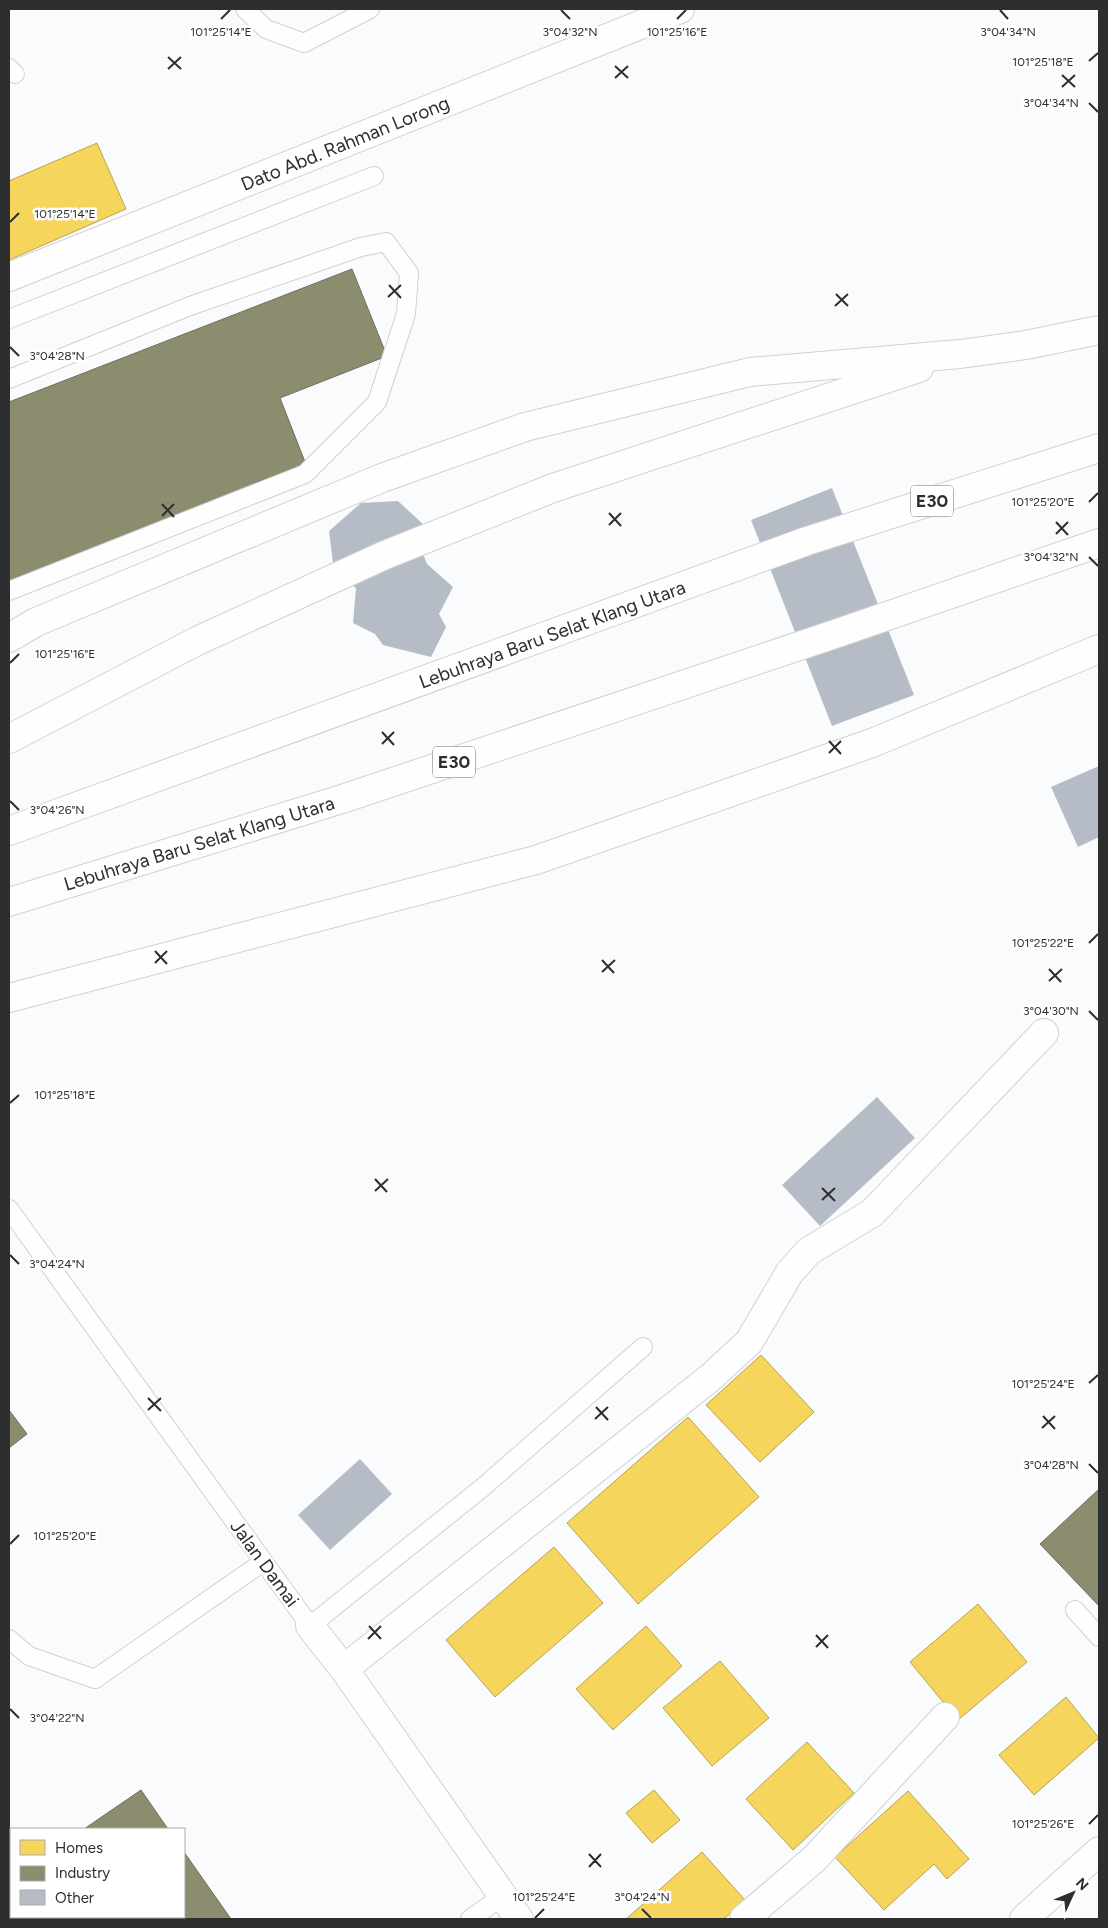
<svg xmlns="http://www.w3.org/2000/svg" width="1108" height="1928" viewBox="0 0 1108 1928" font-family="Figtree,sans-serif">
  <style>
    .homes { fill: #f6d55c; stroke: #baa34f }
    .industry { fill: #8c8c6e; stroke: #70705b }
    .building { fill: #b5bcc5 }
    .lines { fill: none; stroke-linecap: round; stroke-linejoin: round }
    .lane-casing { stroke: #cfd1d3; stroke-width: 20 }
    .street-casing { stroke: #cfd1d3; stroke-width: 30 }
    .highway-casing { stroke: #cfd1d3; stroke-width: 30 }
    .lane { stroke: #fefeff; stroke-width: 18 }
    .street { stroke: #fefeff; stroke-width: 28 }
    .highway { stroke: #fefeff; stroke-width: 28 }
    .ticks { fill: none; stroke: #2d2e30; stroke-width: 2 }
    .labels { text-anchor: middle; stroke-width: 5; stroke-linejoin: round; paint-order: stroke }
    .shield { fill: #fff; stroke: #6c6d6e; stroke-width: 1 }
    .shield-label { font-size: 18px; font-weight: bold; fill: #2d2e30 }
    .street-label { font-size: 19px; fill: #2d2e30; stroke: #fff }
    .ticks-label { font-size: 12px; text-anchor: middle; fill: #2d2e30; stroke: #fff; stroke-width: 5; stroke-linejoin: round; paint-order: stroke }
  </style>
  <rect width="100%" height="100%" fill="#f9fbfd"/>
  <path class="homes" d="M97,143L126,209L9,260V181Z
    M761,1355L814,1412L760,1462L706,1405Z
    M688,1417L759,1497L638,1604L567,1523Z
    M554,1547L603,1603L495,1697L446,1640Z
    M978,1604L1027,1662L958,1720L910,1662Z
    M646,1626L682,1666L613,1730L576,1689Z
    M720,1661L769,1718L712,1766L663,1708Z
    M1066,1697L1099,1738L1034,1795L999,1755Z
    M807,1742L854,1793L793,1850L746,1799Z
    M654,1790L680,1820L652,1843L626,1813Z
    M908,1791L969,1859L947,1879L934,1864L884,1910L835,1857Z
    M702,1852L745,1900L724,1919H626Z"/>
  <path class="industry" d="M352,269L387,356L280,398L307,467L9,584V402Z
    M9,1410L27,1434L9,1448Z
    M1099,1489V1606L1040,1544Z
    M141,1790L168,1829H84Z
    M184,1852L231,1919H9V1881L11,1879V1917H184Z"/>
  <path class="building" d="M832,488L914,695L832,726L751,520Z
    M398,501L425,526L420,546L427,564L453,587L439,614L446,627L431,657L383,645L375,634L353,623L356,588L334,571L329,531L361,503Z
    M1099,766V837L1078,847L1051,787Z
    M877,1097L915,1138L820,1226L782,1185Z
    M360,1459L392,1494L330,1550L298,1515Z"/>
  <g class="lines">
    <g class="lane-casing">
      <path id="lane" d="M245,9L266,29L304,43L370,9
        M9,68L15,74
        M9,319L374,176
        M9,379L190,306L361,247L386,242L409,273L406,314L377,402L305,474L9,591
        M9,1209L310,1626L482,1488L643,1347
        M1075,1610L1099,1637
        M9,1639L29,1656L95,1679L263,1562
        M470,1919L503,1896"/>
    </g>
    <g class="street-casing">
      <path id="street" d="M9,277L680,9
        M310,1626L344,1669L519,1919
        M344,1669L711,1377L749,1342L790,1272L809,1251L872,1213L1044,1033
        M744,1919L814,1859L945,1717
        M1024,1919L1099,1851"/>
    </g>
    <g class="highway-casing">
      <path id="highway" d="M9,638L36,622L382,478L525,427L750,372L960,354L1026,345L1099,330
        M9,739L197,641L385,555L553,488L919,368
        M9,831L807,541L1099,448
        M9,902L342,799L835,634L1099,543
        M9,998L536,860L872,743L1099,649"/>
    </g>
    <use href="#lane" class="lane"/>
    <use href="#street" class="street"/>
    <use href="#highway" class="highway"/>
  </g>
  <path class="ticks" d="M561,10L570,19M1000,10L1008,19M221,19L230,10M677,19L686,10M168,57L181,69M1089,61L1098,53M615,66L628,78M168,69L181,57M1062,75L1075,87M615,78L628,66M1062,87L1075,75M1089,103L1098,112M10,222L19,213M389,285L401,298M836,294L848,306M388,297L401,285M835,306L848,294M10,347L19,356M1089,502L1098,493M162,504L174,517M609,513L621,526M162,516L174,504M1056,522L1068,535M609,525L621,513M1056,534L1068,522M1089,557L1098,566M10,663L19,654M382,732L394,745M829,741L841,754M382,744L394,732M829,753L841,741M10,801L19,810M1089,943L1098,934M155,951L167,964M602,960L614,973M155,963L167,951M1049,969L1061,982M602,972L615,960M1049,981L1062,969M1089,1011L1098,1020M10,1103L19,1095M375,1179L387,1192M822,1188L835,1201M375,1191L388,1179M822,1200L835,1188M10,1255L19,1264M1089,1383L1098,1375M148,1398L161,1411M596,1407L608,1420M148,1410L161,1398M1043,1416L1055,1429M595,1419L608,1407M1042,1428L1055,1416M1089,1464L1098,1473M10,1544L19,1535M369,1626L381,1639M816,1635L828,1648M368,1639L381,1626M816,1647L828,1635M10,1709L19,1718M1089,1824L1098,1815M589,1854L601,1867M589,1867L601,1854M642,1909L651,1918M535,1918L544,1909"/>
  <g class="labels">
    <g class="shield">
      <rect x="911" y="485.5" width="42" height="31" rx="4"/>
      <rect x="433" y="746.5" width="42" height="31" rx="4"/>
    </g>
    <g class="shield-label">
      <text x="932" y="507">E30</text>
      <text x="454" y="768">E30</text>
    </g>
    <g class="street-label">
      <text transform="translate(345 143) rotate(-22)" y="7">Dato Abd. Rahman Lorong</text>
      <text transform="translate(552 634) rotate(-20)" y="7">Lebuhraya Baru Selat Klang Utara</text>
      <text transform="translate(199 843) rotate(-17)" y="7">Lebuhraya Baru Selat Klang Utara</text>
      <text transform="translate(265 1563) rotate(54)" y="7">Jalan Damai</text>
    </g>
  </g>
  <g class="ticks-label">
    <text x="221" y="36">101°25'14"E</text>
    <text x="677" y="36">101°25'16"E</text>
    <text x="570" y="36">3°04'32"N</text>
    <text x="1008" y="36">3°04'34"N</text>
    <text x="1043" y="66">101°25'18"E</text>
    <text x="1051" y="107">3°04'34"N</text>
    <text x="65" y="218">101°25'14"E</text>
    <text x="57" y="360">3°04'28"N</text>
    <text x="1043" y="506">101°25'20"E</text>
    <text x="1051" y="561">3°04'32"N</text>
    <text x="65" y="658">101°25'16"E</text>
    <text x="57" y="814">3°04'26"N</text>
    <text x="1043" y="947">101°25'22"E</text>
    <text x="1051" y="1015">3°04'30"N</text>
    <text x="65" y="1099">101°25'18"E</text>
    <text x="57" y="1268">3°04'24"N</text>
    <text x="1043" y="1388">101°25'24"E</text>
    <text x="1051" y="1469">3°04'28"N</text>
    <text x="65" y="1540">101°25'20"E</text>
    <text x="57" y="1722">3°04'22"N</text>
    <text x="1043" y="1828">101°25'26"E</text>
    <text x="642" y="1901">3°04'24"N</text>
    <text x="544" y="1901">101°25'24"E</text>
  </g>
  <rect width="1108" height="1928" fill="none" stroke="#2d2e30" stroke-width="20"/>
  <rect x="10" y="1828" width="175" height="90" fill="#ffffff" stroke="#ababac"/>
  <rect x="20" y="1840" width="25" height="15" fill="#f6d55c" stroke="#ababac"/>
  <text x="55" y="1853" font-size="15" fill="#2d2e30">Homes</text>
  <rect x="20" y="1866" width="25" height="15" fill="#8c8c6e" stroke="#ababac"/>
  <text x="55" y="1878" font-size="15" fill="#2d2e30">Industry</text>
  <rect x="20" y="1890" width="25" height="15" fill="#b5bcc5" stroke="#ababac"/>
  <text x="55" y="1903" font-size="15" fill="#2d2e30">Other</text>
  <g transform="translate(1073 1893) rotate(46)" stroke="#ffffff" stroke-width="4" paint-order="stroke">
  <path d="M0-4L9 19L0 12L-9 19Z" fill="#2d2e30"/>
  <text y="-8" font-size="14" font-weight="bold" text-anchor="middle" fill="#2d2e30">N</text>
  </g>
</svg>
